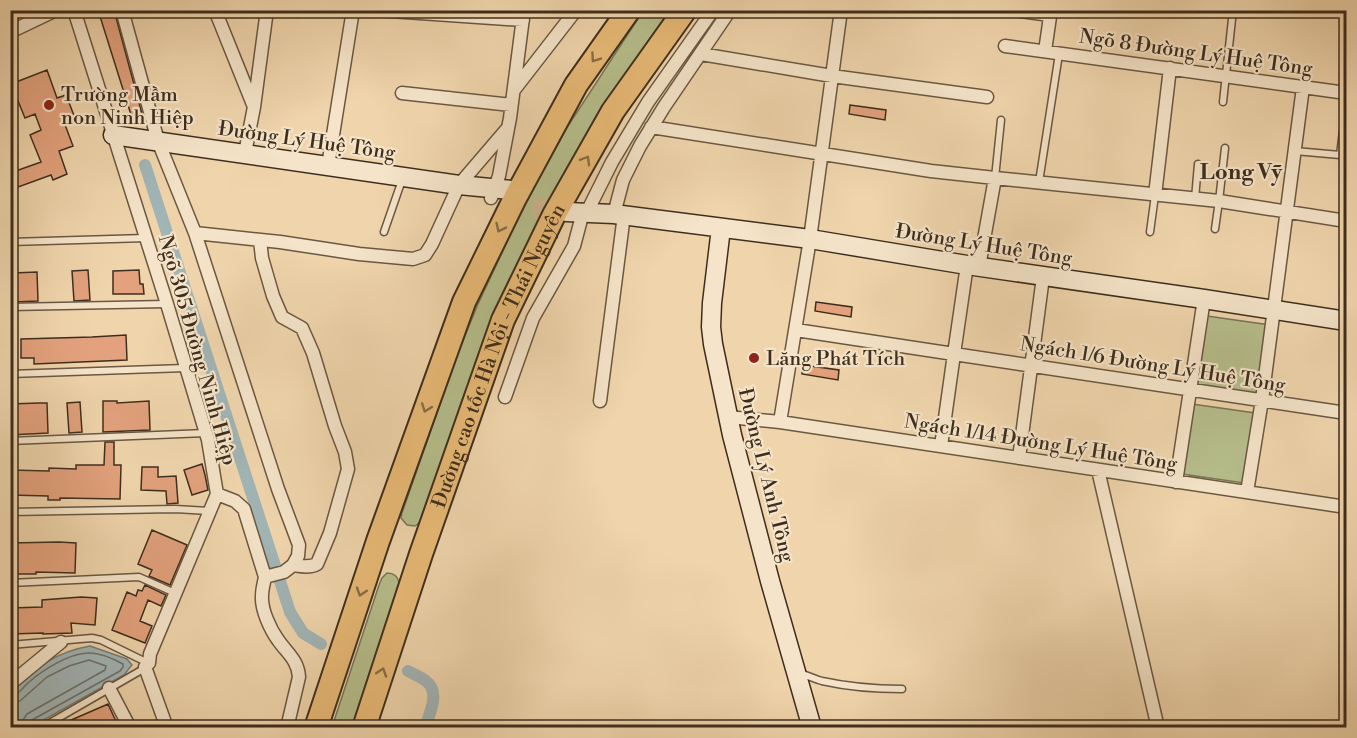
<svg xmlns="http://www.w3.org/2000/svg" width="1357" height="738" viewBox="0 0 1357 738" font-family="'Libre Bodoni',serif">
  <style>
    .green { fill: #b6be8c; stroke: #7a7655; stroke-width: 1.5 }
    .water { fill: #a1b5b6; stroke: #797f79; stroke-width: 1.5 }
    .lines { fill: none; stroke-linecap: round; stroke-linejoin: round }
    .shore { stroke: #70726a; stroke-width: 1.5 }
    .canal { stroke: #a1b5b6; stroke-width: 12 }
    .building { fill: #e3a27d; stroke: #3e2e1e; stroke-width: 1.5 }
    .secondary-tunnel { stroke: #ccb490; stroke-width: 18; stroke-dasharray: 18 9; stroke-linecap: butt }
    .lane-casing { stroke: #6a5842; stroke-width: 9 }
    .street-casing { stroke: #6a5842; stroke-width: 15 }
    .secondary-casing { stroke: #3e2e1e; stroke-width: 21 }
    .highway-casing { stroke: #3e2e1e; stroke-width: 26 }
    .lane { stroke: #f5e4c9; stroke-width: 6 }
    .street { stroke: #f5e4c9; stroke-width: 12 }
    .secondary { stroke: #f5e4c9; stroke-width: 18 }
    .highway { stroke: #e8ba76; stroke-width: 22 }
    .oneway { stroke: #8a6d46 }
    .poi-dot { fill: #8f2418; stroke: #f5e4c9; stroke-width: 2 }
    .labels { text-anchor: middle; stroke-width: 4.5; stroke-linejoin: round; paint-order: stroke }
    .street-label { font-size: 20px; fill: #3e2e1e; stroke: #f5e4c9 }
    .poi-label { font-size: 20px; fill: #3e2e1e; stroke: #f5e4c9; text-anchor: start }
    .quarter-label { font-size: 22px; font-weight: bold; fill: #3e2e1e; stroke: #f5e4c9 }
  </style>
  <rect width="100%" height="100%" fill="#f0d5ac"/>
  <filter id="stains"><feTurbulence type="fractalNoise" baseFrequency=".00333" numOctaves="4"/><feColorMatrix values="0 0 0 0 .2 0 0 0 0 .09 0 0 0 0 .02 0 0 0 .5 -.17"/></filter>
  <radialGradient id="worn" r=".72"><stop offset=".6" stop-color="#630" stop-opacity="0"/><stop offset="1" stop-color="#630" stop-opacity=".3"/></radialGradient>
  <path class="green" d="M643,11H669L606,102L554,192L535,229L507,288L464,395L423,515L419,523L415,526L407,525L401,518L402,513L458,353L478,304L509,238L531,193L568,126Z
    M1207,316L1270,325L1259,396L1196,386Z
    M1192,404L1255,413L1244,483L1182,474Z
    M387,573C394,573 398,576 399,583L352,727H332L379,585L382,578Z"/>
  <path class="water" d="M90,646L127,659L132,665L124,675L31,727H11L10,692C33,668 56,652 90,646Z"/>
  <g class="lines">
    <path class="shore" d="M10,696C19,695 23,687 29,682C43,670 68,654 87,653C98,652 114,659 123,664V667L120,671L32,720L29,723V728
      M10,703L20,701L47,677L69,666L89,660L106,666L105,670L27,714L23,720L21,728"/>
    <path class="canal" d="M145,165L290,612L303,633L321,644
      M408,671C414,674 421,677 426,681C441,692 429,714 425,728"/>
  </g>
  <path class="building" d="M98,10H114L142,114L132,118Z
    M47,70L57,98L66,95L75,118L64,122L73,146L59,151L67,174L53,180L51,175L10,190V173L41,162L30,135L41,130L35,114L25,118L11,84Z
    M850,105L886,110L885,120L849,114Z
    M88,270L90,300L74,301L72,271Z
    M139,270L140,284H143L144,294H113V271Z
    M37,272L38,301L14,302L13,273Z
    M816,302L852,307L851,317L815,311Z
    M126,335L127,360L34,364V358H21V339L92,337Z
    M803,365L839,370L838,380L802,374Z
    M103,401H117V403L149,401L150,430L103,432Z
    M80,402L82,432L69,433L67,403Z
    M39,403H47L48,433L10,435V404Z
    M105,442H114V465H121L120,499L60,498V500H48V496L10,495V470L49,471V468L76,469V465H104Z
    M202,464L205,475L208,490L192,495L184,470Z
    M142,467H158V477L176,476L178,503L167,504L166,491L141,490Z
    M152,530L187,545L170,585L149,576L152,570L138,564Z
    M59,542L76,543L75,573L36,572V574H10V543Z
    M145,585L166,595L161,606L148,600L140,621L152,626L145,643L112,630L127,592L136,596L138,590L142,591Z
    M81,597L97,598L95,625L71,623L72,633L43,634V633L10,634V608L42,607V600Z
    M108,704L119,728H72L69,721Z"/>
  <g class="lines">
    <path class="secondary-tunnel" d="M506,202L566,212"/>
    <g class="lane-casing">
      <path id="lane" d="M1223,102L1233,10
        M1295,151L1340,155L1343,131
        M995,178L1001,120
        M1039,182L1059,54
        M1195,199L1198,164
        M1215,229L1219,201L1225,148
        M384,232L402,180
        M1150,232L1155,195
        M10,242L146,238
        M10,307L166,304
        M10,374L185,368
        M10,441L206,433
        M10,512L175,509L209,511
        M10,583L139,577L175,593
        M10,645L92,638L101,640L148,663
        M800,674C808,675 814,679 822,681C849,687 875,689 902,689
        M41,728L145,668"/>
    </g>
    <g class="street-casing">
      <path id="street" d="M74,10L167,304L208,440L217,494L150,654L149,663L145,667L167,728
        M122,10L158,141L195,233L278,489L299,545L298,556L293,565L284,572L265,577C264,583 262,589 262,596C261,609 270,629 278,640C287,653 298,660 299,677L287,728
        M215,10L254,107
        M376,10L523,20
        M1013,10L1050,15
        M10,32L56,10
        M1005,46L1346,93
        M1045,51L1051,10
        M701,54L832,76L987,97
        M514,90L576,10
        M402,93L511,105
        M651,127L931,171L995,178
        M245,153L254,107L267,10
        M328,166L353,10
        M1155,195L1170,68
        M491,198L499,176L510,118L524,10
        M590,206L612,162L648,102L713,10
        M614,214L623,180L640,146L664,107L730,10
        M195,233L280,242L359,254L413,259L425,255L432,244L459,185L507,129
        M260,240L262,258L273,296L282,317L302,328L313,353L335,426L345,452L348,469L330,533L317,564C310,568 300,566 293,565
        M979,267L995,178L1219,201L1346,221
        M796,330L954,354L967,265
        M505,397L533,318L574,246L583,212
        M600,401L624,215
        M728,417L780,422L1346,507
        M780,422L810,239L841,10
        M941,446L954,354L1346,413
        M1019,458L1043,277
        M1098,470L1158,728
        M1176,482L1204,299
        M1247,492L1262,400L1303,87
        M217,494L235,501L244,509L265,577
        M10,684L61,642
        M109,688L130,728"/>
    </g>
    <g class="secondary-casing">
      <path id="secondary" d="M113,135L459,185L511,190
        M566,212L614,214L810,239L967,265L1204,299L1346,321
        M721,228L712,303L711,327L713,344L732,435L770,581L812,728"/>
    </g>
    <g class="highway-casing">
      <g id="highway">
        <path d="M316,728L378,541L464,302L515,198L576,85L629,10"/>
        <path id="s1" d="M364,728L421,554L503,320L554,215L613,111L685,10"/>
      </g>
    </g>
    <use href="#lane" class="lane"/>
    <use href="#street" class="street"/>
    <use href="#secondary" class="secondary"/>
    <use href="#highway" class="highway"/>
  </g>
  <defs><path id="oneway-chevron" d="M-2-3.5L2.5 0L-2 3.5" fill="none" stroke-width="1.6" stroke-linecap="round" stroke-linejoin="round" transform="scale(1.5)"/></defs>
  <g class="oneway">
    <use href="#oneway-chevron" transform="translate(595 58) rotate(125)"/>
    <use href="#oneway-chevron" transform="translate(586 160) rotate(-60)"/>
    <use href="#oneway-chevron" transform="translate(500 228) rotate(116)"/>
    <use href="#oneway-chevron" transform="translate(426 408) rotate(110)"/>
    <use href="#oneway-chevron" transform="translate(361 592) rotate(108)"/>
    <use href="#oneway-chevron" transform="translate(382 672) rotate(-72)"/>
  </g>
  <g class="poi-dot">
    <circle cx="49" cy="105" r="6"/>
    <circle cx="754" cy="358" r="6"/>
  </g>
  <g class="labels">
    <g class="street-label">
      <text transform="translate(1196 52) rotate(8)" y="7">Ngõ 8 Đường Lý Huệ Tông</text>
      <text transform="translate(307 140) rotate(8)" y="7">Đường Lý Huệ Tông</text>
      <text transform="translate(984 244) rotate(9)" y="7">Đường Lý Huệ Tông</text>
      <text transform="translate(198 350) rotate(74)" y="7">Ngõ 305 Đường Ninh Hiệp</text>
      <text dy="7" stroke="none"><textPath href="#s1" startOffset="396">Đường cao tốc Hà Nội - Thái Nguyên</textPath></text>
      <text transform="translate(1153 364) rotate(9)" y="7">Ngách 1/6 Đường Lý Huệ Tông</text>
      <text transform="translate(1041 442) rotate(9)" y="7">Ngách 1/14 Đường Lý Huệ Tông</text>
      <text transform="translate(767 475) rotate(76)" y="7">Đường Lý Anh Tông</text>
    </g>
    <g class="poi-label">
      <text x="61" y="101">Trường Mầm<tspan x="61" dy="23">non Ninh Hiệp</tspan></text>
      <text x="766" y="365">Lăng Phát Tích</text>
    </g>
    <g class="quarter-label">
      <text x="1241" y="179">Long Vỹ</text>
    </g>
  </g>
  <rect width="1357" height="738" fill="none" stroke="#f0d5ac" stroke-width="36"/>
  <rect x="12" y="12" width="1333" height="714" fill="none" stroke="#3e2e1e" stroke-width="3"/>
  <rect x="18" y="18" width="1321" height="702" fill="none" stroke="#3e2e1e" stroke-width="1.5"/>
  <rect width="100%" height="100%" filter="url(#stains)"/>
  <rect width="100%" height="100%" fill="url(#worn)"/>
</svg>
